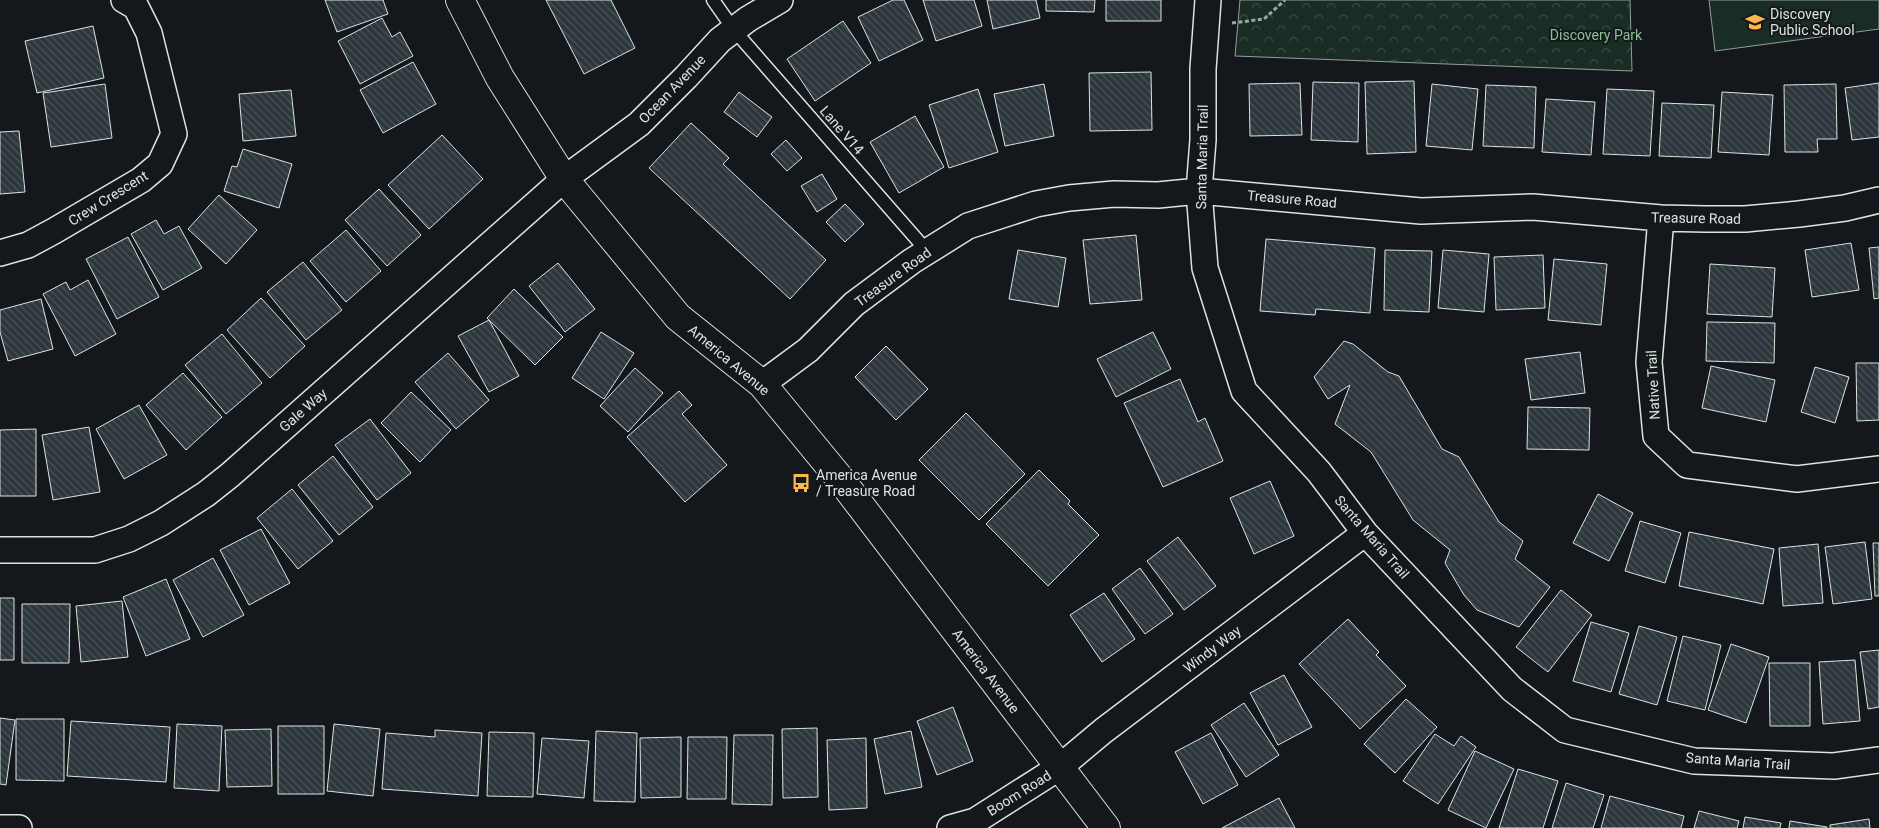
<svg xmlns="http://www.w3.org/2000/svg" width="1879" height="828" viewBox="0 0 1879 828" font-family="Roboto,sans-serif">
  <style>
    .forest { fill: url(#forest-crowns); stroke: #939e99 }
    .pitch { fill: #1a2d24; stroke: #939e99 }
    .building { fill: url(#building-back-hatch); stroke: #d8e6dc }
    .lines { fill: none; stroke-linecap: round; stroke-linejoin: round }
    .service-casing { stroke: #d8e6dc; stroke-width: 15 }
    .minor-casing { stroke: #d8e6dc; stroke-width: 28 }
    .tertiary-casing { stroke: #d8e6dc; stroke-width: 30 }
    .path { stroke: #9da8a2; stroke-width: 3; stroke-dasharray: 4 2.5; stroke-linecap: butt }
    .service { stroke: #14181c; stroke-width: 12 }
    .minor { stroke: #14181c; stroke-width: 25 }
    .tertiary { stroke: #14181c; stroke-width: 28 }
    .labels { text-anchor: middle; stroke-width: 4; stroke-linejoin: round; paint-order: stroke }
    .poi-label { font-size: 14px; fill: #d8e6dc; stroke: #14181c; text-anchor: start }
    .park-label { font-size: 14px; fill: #8ac095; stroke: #14181c }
    .street-label { font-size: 14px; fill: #d8e6dc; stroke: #14181c }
  </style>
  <defs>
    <pattern id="forest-crowns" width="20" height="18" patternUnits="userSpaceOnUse" patternTransform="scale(1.25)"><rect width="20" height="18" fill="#1a2d24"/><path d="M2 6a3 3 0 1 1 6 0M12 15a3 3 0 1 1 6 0" fill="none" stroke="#3b4b43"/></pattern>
    <pattern id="building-back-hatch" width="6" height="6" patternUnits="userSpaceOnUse" patternTransform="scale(1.25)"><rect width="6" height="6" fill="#2c363c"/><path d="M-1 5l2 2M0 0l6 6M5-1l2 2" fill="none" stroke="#4a5358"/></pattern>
  </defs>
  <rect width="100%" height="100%" fill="#14181c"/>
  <path class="forest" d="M1240,0H1630L1632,71L1235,56Z"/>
  <path class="pitch" d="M1709,0H1879V29L1715,51Z"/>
  <path class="building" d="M325,0H383L388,14L337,32Z
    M546,0H611L635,48L584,74Z
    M893,0H904L923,40L879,61L858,17Z
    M923,0H974L982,26L936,41Z
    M987,0H1036L1040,18L993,29Z
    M1046,0H1095L1094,12L1046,11Z
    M1106,0H1161V21H1106Z
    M382,18L392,37L400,32L413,56L360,84L338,41Z
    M843,21L871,63L815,101L787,59Z
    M93,26L104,78L37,93L25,41Z
    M413,62L436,104L383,133L360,90Z
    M1151,72L1152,130L1090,131L1089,73Z
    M1414,81L1416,152L1367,154L1365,82Z
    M1313,82L1359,83L1358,142L1311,140Z
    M1300,83L1302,135L1250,136L1249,84Z
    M1879,83V137L1852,140L1845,88Z
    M105,84L112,138L51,147L43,93Z
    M1044,84L1054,136L1005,146L994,94Z
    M1432,84L1478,89L1472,150L1426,146Z
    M1836,84L1837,139H1817L1818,152H1785L1784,85Z
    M1486,85L1536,87L1534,148L1483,146Z
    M978,89L998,152L949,168L929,105Z
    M1607,89L1654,91L1650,156L1603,154Z
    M291,90L296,136L243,141L239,94Z
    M739,92L772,117L757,137L724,112Z
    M1722,92L1773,95L1769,155L1718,152Z
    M1546,99L1595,102L1591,155L1542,152Z
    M1662,103L1714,105L1711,158L1659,156Z
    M915,116L944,167L899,193L870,142Z
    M691,123L729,158L723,164L826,260L790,299L649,168Z
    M19,131L25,192L0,194V132Z
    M442,135L483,179L429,229L388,185Z
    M786,140L802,158L787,171L771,154Z
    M243,149L292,164L279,208L224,191L232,166L237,167Z
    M822,174L837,199L817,212L801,186Z
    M379,189L421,235L387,266L345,220Z
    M219,195L257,230L226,264L188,229Z
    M845,204L864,224L845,242L826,222Z
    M156,220L164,234L179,226L202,268L163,290L131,234Z
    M346,230L381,271L346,302L310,261Z
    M1136,235L1142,300L1090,304L1083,240Z
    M128,237L159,297L117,319L86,259Z
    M1266,239L1375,248L1370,313L1316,309L1315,315L1260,311Z
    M1851,243L1859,290L1812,297L1805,250Z
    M1879,247V298L1874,299L1869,248Z
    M1018,250L1066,258L1058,307L1009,299Z
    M1385,250L1432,251L1429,312L1384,310Z
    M1443,250L1489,254L1484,312L1438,308Z
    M1543,255L1545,308L1496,310L1494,257Z
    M1554,259L1607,264L1601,325L1548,320Z
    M303,262L342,310L306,340L267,292Z
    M558,263L595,309L565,332L529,286Z
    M1710,264L1775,268L1772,317L1707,314Z
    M88,280L116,334L75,356L43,294L66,282L70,290Z
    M514,289L563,337L535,365L487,318Z
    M261,298L305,346L270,378L227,330Z
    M41,299L53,349L8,361L0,332V310Z
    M489,320L519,376L489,392L458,336Z
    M1707,322L1775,323L1774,363L1706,361Z
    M601,332L634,353L604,399L572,378Z
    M1153,332L1171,369L1116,397L1097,359Z
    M222,334L262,383L226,414L185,365Z
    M1344,341L1353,344L1388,372L1399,376L1442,449L1459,457L1499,522L1523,541L1515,559L1550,587L1519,627L1477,610L1464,595L1445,563L1450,550L1413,520L1371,452L1335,424L1350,385L1328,399L1314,377Z
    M886,346L928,389L896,420L855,377Z
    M1580,352L1585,393L1531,400L1525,359Z
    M448,353L489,400L456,429L415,382Z
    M1856,363H1879V420L1857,421Z
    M1711,366L1775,380L1766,422L1702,408Z
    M1815,367L1849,377L1835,423L1801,412Z
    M635,368L663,393L628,432L600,406Z
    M183,373L222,417L186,450L146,405Z
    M1180,379L1198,422L1205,418L1223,461L1163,487L1124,403Z
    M679,391L692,405L682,414L727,465L685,502L627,437Z
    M411,392L451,430L420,462L381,423Z
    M139,405L167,455L124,479L96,429Z
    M1528,407L1590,408L1589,450L1527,449Z
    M966,413L1025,474L979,520L919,460Z
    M370,419L411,473L377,500L335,445Z
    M89,427L100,492L53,500L42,435Z
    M36,429V496H0V430Z
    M333,456L373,507L339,535L298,485Z
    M1039,470L1070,501L1068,504L1099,535L1048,586L986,524Z
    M1270,481L1294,536L1254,554L1230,498Z
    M292,489L333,541L298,569L257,518Z
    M1598,494L1633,513L1609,561L1573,543Z
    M1640,521L1681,533L1665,583L1625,571Z
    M261,529L290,583L249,605L220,550Z
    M1689,532L1774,549L1763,604L1679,586Z
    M1178,537L1216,586L1184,610L1147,561Z
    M1865,542L1872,599L1833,604L1825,547Z
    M1873,543H1879V596H1875Z
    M1818,544L1823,603L1783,606L1779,548Z
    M213,558L244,615L203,637L173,580Z
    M1140,568L1173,614L1145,634L1112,589Z
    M166,579L190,639L146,656L123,597Z
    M1561,590L1592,615L1548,672L1516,647Z
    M1104,593L1135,639L1102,662L1070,615Z
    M0,598H14V660H0Z
    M122,601L128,657L81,662L76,606Z
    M22,604H70L69,663H22Z
    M1348,619L1379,652L1376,655L1406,686L1360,729L1299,664Z
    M1591,622L1629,633L1611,692L1573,681Z
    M1639,626L1677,637L1657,705L1619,694Z
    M1683,636L1721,645L1705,710L1667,701Z
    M1731,644L1769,657L1746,723L1708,710Z
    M1879,650V707L1868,709L1860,652Z
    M1855,660L1860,721L1823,724L1819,662Z
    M1769,663H1810V726H1770Z
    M1284,675L1312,727L1278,745L1250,693Z
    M1406,699L1437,727L1395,773L1364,744Z
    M1244,703L1279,755L1246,777L1211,725Z
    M953,707L973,761L937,775L917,721Z
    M0,718L15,720L6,785L0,784Z
    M16,719H64V781L16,780Z
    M71,721L170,727L166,782L67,776Z
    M177,724L222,726L219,791L174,788Z
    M334,724L380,729L373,796L327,791Z
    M278,726H324V794H278Z
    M817,728L818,797L783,798L782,729Z
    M271,729L272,786L227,787L225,730Z
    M435,730L482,733L478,796L382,789L386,733L435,737Z
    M596,731L637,733L635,802L594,801Z
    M911,731L922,787L885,794L874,739Z
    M489,732L534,733L533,797L487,796Z
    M1211,733L1238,785L1203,804L1175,752Z
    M1435,734L1454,746L1461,736L1476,747L1438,804L1403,781Z
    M734,735H773L772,805L732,804Z
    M681,737V797L641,798L640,738Z
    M688,737H727L726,799H687Z
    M542,738L589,741L584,798L537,794Z
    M866,738L867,808L829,810L827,740Z
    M1475,751L1514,769L1486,828L1448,810Z
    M1518,769L1558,781L1543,828H1499Z
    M1566,783L1604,795L1593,828H1552Z
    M1610,796L1684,816L1681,828H1601Z
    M1279,798L1295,828H1222Z
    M1699,811L1739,821L1737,828H1694Z
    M1745,817L1781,823L1780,828H1743Z
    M1869,819L1870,828H1830V825Z
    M1790,821L1827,827V828H1789Z"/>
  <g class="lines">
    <g class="service-casing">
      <path id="service" d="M713,0L734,30L927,251"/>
    </g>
    <g class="minor-casing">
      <path id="minor" d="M1208,0L1203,69V140L1199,191L1205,268L1244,391L1319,472L1365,533L1512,689L1565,730L1694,761L1834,766L1879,760
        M1661,218L1649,362L1656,436L1687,465L1797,479L1879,469
        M0,253L28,245L54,231L141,180L160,164L174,134L149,33L136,7L124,0
        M762,384L808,350L854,304L912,261L968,226L1036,204L1069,198L1114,194L1158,195L1199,191L1421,211L1533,207L1661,218L1705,219H1745L1799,214L1845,208L1879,200
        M0,550H95L129,539L161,523L206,494L230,475L564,179L639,124L686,77L720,40L748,19L780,0
        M0,828H19
        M950,828L975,821L1060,767L1103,731L1365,533"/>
    </g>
    <g class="tertiary-casing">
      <path id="tertiary" d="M460,0L500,78L564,179L678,317L762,384L841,480L1106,828"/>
    </g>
    <path class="path" d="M1232,23L1264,19L1285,0"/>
    <use href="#service" class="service"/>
    <use href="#minor" class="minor"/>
    <use href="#tertiary" class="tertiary"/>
  </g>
  <defs>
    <g id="school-bare" transform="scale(1.5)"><path d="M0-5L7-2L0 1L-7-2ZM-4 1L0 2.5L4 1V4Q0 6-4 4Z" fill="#ffb74d" stroke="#14181c" stroke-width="2.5" paint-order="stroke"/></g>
    <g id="bus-bare" transform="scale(1.5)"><path d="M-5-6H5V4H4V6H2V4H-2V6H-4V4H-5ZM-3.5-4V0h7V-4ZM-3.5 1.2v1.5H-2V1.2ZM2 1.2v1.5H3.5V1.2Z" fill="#ffb74d" stroke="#14181c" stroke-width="2.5" paint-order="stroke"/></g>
  </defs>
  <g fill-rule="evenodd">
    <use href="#school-bare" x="1755" y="22"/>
    <use href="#bus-bare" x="801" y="483"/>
  </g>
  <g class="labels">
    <g class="poi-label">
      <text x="1770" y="19">Discovery<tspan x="1770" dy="16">Public School</tspan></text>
      <text x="816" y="480">America Avenue<tspan x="816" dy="16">/ Treasure Road</tspan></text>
    </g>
    <g class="park-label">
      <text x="1596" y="40">Discovery Park</text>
    </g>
    <g class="street-label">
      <text transform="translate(672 89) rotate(-46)" y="5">Ocean Avenue</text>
      <text transform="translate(842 130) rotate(49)" y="5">Lane V14</text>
      <text transform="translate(1202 157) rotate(-89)" y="5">Santa Maria Trail</text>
      <text transform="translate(108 198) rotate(-32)" y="5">Crew Crescent</text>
      <text transform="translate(1292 199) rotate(5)" y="5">Treasure Road</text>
      <text transform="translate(1696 218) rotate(1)" y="5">Treasure Road</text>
      <text transform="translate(893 277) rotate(-36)" y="5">Treasure Road</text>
      <text transform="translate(729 360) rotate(40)" y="5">America Avenue</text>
      <text transform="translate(1653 385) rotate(-93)" y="5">Native Trail</text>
      <text transform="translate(303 410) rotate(-41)" y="5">Gale Way</text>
      <text transform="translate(1372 537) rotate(49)" y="5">Santa Maria Trail</text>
      <text transform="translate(1212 649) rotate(-37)" y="5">Windy Way</text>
      <text transform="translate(986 671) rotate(53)" y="5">America Avenue</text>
      <text transform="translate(1738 761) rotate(4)" y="5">Santa Maria Trail</text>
      <text transform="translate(1019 793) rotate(-32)" y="5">Boom Road</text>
    </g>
  </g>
</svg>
